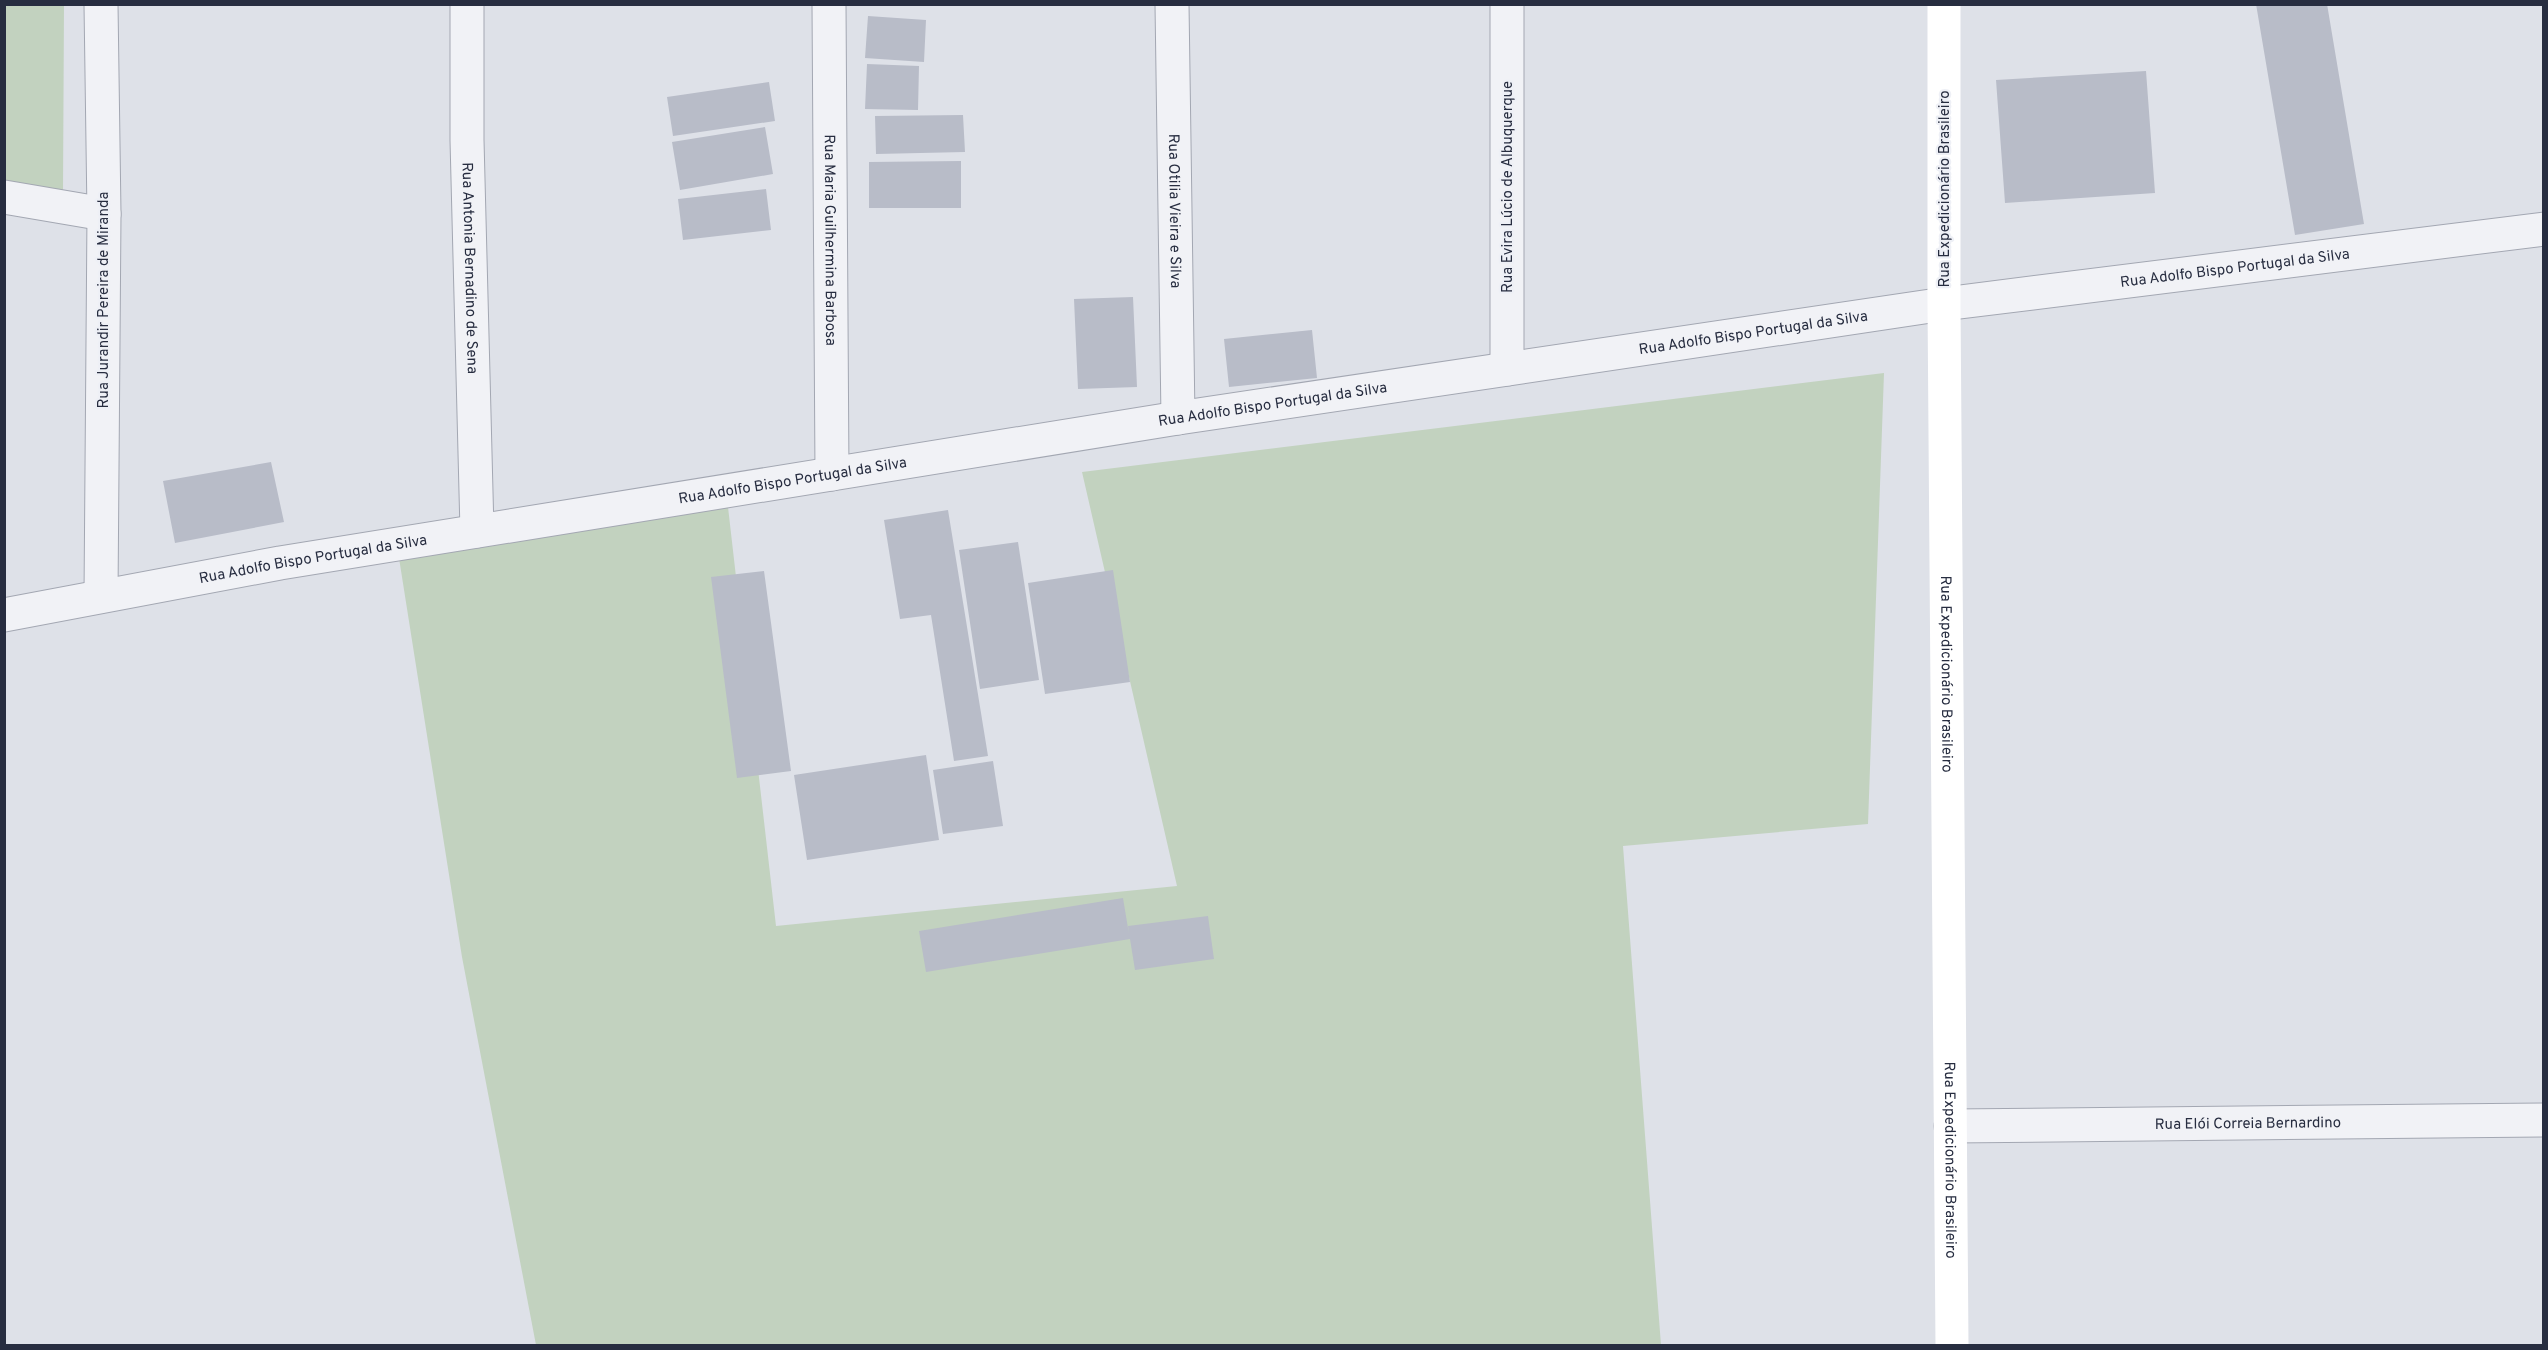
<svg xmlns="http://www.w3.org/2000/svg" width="2548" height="1350" viewBox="0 0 2548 1350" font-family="Overpass,sans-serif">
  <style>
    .green { fill: #c2d2bf }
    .building { fill: #b8bcc8 }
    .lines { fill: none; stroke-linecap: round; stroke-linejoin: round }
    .street-casing { stroke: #a3a7b2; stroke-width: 35 }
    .street { stroke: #f1f2f6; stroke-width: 33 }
    .secondary { stroke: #fff; stroke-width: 33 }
    .labels { text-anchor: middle; stroke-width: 4.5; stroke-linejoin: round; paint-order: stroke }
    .street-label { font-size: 15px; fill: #272d40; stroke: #eef0f6 }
  </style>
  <rect width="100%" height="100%" fill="#dee1e8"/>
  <path class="green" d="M5,5H64L63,191L5,184Z
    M1884,373L1868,824L1623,846L1661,1345H536L462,957L399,558L728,507L776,926L1177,886L1082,472Z"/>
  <path class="building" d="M2256,4H2327L2364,224L2295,235Z
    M868,16L926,20L924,62L865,58Z
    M867,64L919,66L918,110L865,109Z
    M2146,71L2155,193L2005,203L1996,80Z
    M769,82L775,121L673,136L667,97Z
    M963,115L965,152L876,154L875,116Z
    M765,127L773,174L680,190L672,142Z
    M961,161V208H869V162Z
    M766,189L771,230L683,240L678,199Z
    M1133,297L1137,387L1078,389L1074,299Z
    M1312,330L1317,378L1229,387L1224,339Z
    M271,462L284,522L175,543L163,481Z
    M948,510L988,756L954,761L931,615L900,619L884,520Z
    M1018,542L1039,680L980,689L959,550Z
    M1113,570L1130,682L1045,694L1028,583Z
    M764,571L791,771L737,778L711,577Z
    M926,755L939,840L807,860L794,775Z
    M993,761L1003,826L943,834L933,770Z
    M1123,898L1129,934L1128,926L1208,916L1214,959L1135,970L1130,939L926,972L919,931Z"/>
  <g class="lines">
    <g class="street-casing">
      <g id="street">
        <path d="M101,4L104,214L101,596"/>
        <path id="s1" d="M467,4V140L477,531"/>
        <path id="s2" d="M829,4L832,474"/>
        <path id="s3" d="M1172,4L1178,418"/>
        <path d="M1507,4V369"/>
        <path d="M4,197L104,214"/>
        <path id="s4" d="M4,615L280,563L1178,418L1944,304L2544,229"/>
        <path id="s5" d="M1951,1126L2544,1120"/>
      </g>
    </g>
    <use href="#street" class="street"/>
    <path class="secondary" id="s6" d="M1944,4V304L1952,1346"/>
  </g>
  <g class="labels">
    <g class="street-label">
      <text transform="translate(1507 187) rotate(-90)" y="5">Rua Evira Lúcio de Albuquerque</text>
      <text transform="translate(1944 189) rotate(-90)" y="5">Rua Expedicionário Brasileiro</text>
      <text dy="5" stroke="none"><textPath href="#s3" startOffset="207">Rua Otilia Vieira e Silva</textPath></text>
      <text dy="5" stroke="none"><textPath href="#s2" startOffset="236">Rua Maria Guilhermina Barbosa</textPath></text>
      <text dy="5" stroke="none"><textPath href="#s1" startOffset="264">Rua Antonia Bernadino de Sena</textPath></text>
      <text dy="5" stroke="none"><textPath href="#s4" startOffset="2258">Rua Adolfo Bispo Portugal da Silva</textPath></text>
      <text transform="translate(103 300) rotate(-90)" y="5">Rua Jurandir Pereira de Miranda</text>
      <text dy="5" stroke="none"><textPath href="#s4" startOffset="1772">Rua Adolfo Bispo Portugal da Silva</textPath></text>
      <text dy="5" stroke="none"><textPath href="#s4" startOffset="1286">Rua Adolfo Bispo Portugal da Silva</textPath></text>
      <text dy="5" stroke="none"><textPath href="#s4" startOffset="800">Rua Adolfo Bispo Portugal da Silva</textPath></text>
      <text dy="5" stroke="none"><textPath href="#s4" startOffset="314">Rua Adolfo Bispo Portugal da Silva</textPath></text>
      <text dy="5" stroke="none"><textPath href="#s6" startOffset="670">Rua Expedicionário Brasileiro</textPath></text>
      <text dy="5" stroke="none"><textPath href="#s5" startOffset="297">Rua Elói Correia Bernardino</textPath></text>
      <text dy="5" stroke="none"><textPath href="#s6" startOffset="1156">Rua Expedicionário Brasileiro</textPath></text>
    </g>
  </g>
  <rect width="2548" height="1350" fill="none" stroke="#272d40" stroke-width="12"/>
</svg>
